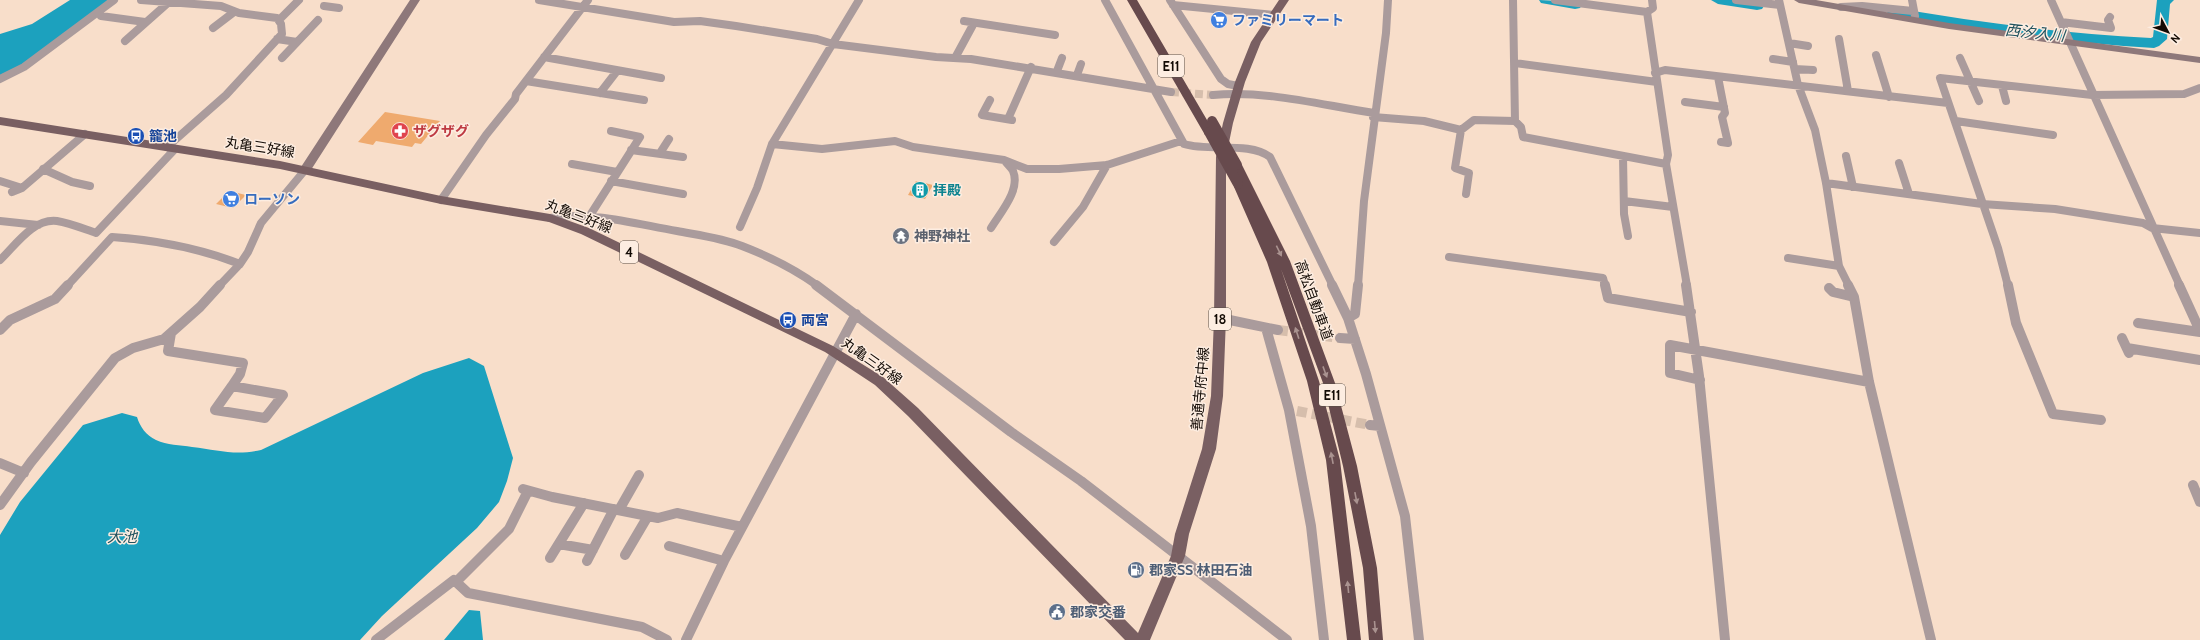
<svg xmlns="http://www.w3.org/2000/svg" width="2200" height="640" viewBox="0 0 2200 640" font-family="Cabin,'Noto Sans JP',sans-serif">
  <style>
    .water { fill: #1ca1be }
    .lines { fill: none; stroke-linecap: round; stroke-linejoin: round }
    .river { fill: #1ca1be; fill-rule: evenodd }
    .building { fill: #efaa6e }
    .street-tunnel-far1 { stroke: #d6beac; stroke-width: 8; stroke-dasharray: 8 4; stroke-linecap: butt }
    .street-tunnel { stroke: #d6beac; stroke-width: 10; stroke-dasharray: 10 5; stroke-linecap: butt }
    .street-far1 { stroke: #aa9b9c; stroke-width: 8 }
    .street { stroke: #aa9b9c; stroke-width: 10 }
    .secondary { fill: #8e787a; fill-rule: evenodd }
    .primary { fill: #795f62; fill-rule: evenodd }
    .highway { fill: #674a4d; fill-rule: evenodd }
    .highway-bridge { stroke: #674a4d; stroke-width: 10 }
    .oneway { fill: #aa9390 }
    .labels { text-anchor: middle; stroke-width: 3; stroke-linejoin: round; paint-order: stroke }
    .shield { fill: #fdede1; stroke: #584e46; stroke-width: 1 }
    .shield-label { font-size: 13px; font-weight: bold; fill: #120a04 }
    .shop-label { font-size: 14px; font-weight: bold; fill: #366cbe; stroke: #fdede1; text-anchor: start }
    .health-label { font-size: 14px; font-weight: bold; fill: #be3a42; stroke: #fdede1; text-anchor: start }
    .transit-label { font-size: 14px; font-weight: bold; fill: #164399; stroke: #fdede1; text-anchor: start }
    .street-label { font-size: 14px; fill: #120a04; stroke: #fdede1 }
    .culture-label { font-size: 14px; font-weight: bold; fill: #0d838f; stroke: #fdede1; text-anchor: start }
    .worship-label { font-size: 14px; font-weight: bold; fill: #5b616d; stroke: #fdede1; text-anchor: start }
    .service-label { font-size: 14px; font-weight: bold; fill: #4e5e75; stroke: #fdede1; text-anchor: start }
    .water-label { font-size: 15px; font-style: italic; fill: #20525e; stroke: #fdede1 }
  </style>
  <rect width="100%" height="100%" fill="#f8deca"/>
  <path class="water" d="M70,0H111L22,66L0,76V34L32,24Z
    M469,358L484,366L513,458L507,481L499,502L477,528L382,616L360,640H0V535L20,502L83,425L122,413L137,417C140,427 146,435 156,440C167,445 180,445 192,447C218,450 235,456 261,450L423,373Z
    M469,610L480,611L483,640H444Z"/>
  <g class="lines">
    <path class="river" d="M1539,0L1580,2L1582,5L1580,8L1575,9L1541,3Z
      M1711,0H1746L1762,3L1764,6L1762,9L1757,10L1718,4Z
      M2157,0H2174L2170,4L2167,39L2159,46L2154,48C2067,43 1980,31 1894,16L1889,15L1887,12L1889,9L1894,8C1979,22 2065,34 2151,38L2153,37Z"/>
  </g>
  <path class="building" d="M385,112L440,121L421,144L415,143L412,147L376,141L373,145L358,142Z
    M916,181L933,185L925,199L908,195Z
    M229,191L246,195L233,208L216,204Z"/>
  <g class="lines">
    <path class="street-tunnel-far1" d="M1171,92L1213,95"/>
    <path class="street-tunnel" d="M1278,330L1340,338
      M1297,411L1370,425"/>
    <path class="street-far1" d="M141,0L221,6L239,13L277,18L281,24L282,34L226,95L167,147
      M539,0L674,22L700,21L736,26L817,39L833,44L936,57L971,59L1171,92
      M1105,0L1184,144C1209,152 1249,141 1270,157L1333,286
      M1170,0L1221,79L1228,84L1238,86
      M1513,0L1515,121
      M1555,0L1647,12L1653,8L1652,0
      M1736,0L1780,5
      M1779,0L1798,85L1815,130L1826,183L1839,266L1849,286
      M1912,0L1915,16
      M2051,0L2180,286
      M1173,5L1274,15
      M324,6L339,8
      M1841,7L1862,6L1913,11
      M1647,12L1668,155L1666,164L1687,286
      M101,16L145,22
      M279,20L299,0
      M964,21L1055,35
      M2061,22L2111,28L2108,20L2110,17
      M213,28L234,12
      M277,39L297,42
      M1839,39L1848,91
      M125,41L169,2
      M1789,43L1808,46
      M1876,55L1889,97
      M544,57L661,78
      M282,58L318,20
      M955,58L974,23
      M1960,58L1979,101
      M1773,59L1793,62
      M1515,63L1657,82
      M1795,69L1813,70
      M1057,71L1062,58
      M1655,73L1665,70L1948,103
      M1077,75L1081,64
      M1718,77L1725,113L1722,117L1728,143L1721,142
      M0,79L24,67L114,0
      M526,81L644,100
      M2002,86L2006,101
      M600,93L617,71
      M1213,95C1266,90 1321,105 1374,113
      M990,100L982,115L1012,120
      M1685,102L1724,107
      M1373,117L1424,121L1461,130L1474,120L1515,121L1521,127L1523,137L1666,164
      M1008,119L1031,67
      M1956,121L2053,135
      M1461,130L1455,168L1469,173L1466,194
      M772,144L822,149L895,141L913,147L1004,160L1027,169H1059L1107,165L1181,141
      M631,150L683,157
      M660,153L669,139
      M1623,156L1624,214L1628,236
      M1846,156L1853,187
      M1899,163L1909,194
      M572,164L617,172
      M43,169L72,182L90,186
      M0,181L22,188
      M611,181L683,194
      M1826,183L1982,204L2055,209L2143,223L2152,228L2200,233
      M12,192L22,188L85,134
      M441,200L486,135L515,99L516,94L588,0
      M1624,201L1673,207
      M589,217L640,137L611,131
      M550,218C592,211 636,224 677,231C698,235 722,238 742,246C768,256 796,270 818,286
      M0,221L38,225
      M740,227L757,188L772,144L859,0
      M991,228C1000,213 1021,190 1013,171C1011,167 1007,164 1005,161
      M1054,242L1083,207L1107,165
      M1449,257L1603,278L1605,286
      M1788,258L1839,266
      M0,260C15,246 33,218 57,221C70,223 84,229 96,233L175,149
      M67,286L112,237C156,240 199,248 240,264
      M219,286L240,264L248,252L261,223L305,170
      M1358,286L1364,201L1386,33L1388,0
      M2008,286L1998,248L1940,78L2092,95L2184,94L2200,88"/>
    <path class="street" d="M816,285L1011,432L1081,481L1287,640
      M1332,285L1348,318L1366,374L1405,516L1419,640
      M1605,285L1608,298L1691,312
      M1686,285L1699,376L1725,640
      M1848,285L1854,297L1869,382L1931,640
      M2008,285L2016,323L2053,414L2101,420
      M2179,285L2200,331
      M1829,288L1833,292L1854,297
      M1220,318L1278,330
      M1348,318L1355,314L1358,285
      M2138,323L2200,332
      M1266,328L1289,410L1311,526L1324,640
      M0,330L10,320L55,299L68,285
      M171,333L168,351L243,363L240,374L232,386
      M1340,338L1355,339
      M2122,338L2129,353
      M2127,348L2200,360
      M1700,380L1670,373V345L1869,382
      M232,386L283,395L265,418L215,410Z
      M1370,425L1380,426
      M0,463L24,473
      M2193,485L2200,502
      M523,489L552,497L658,518L677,513L742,527
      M0,505L31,462L115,358L133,348L164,339L200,307L220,285
      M619,510L639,475
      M559,544L593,550
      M669,546L724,561
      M625,555L648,516
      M550,558L584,503
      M587,561L614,509
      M456,582L509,529L528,491
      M376,640L454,580L468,593L642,627L667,640
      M686,640L724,561L856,314"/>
    <path class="secondary" d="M410,0H420L309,173H301L300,170L301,167Z
      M1794,0H1816L1949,23L2200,57V63L1949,29L1799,3Z"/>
    <path class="primary" d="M1279,0H1289L1261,42L1245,82L1233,123L1226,157V318L1223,396L1216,449L1189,534L1185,556L1150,640H1125L908,416L875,385L825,352L581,234L549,222L441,204L280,169L0,125V117L280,161L441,196L550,214L589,228L833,346L883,377L918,408L1138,633L1171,556L1175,534L1202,449L1211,396L1214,318L1216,157L1223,123L1235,82L1251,42Z"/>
    <path class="highway" d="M1127,0H1137L1214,132L1213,135H1205Z
      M1237,161L1242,165L1290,261L1335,383L1357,466L1377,568L1383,640H1369L1363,568L1343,466L1323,383L1281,269L1319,381L1340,460L1361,640H1347L1326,460L1307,381L1267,262L1234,187L1235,184H1241L1232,165Z"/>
    <path class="highway-bridge" d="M1212,121L1237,165
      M1209,132L1238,184"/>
  </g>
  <defs><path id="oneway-solid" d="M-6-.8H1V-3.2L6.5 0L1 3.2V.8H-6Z"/></defs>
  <g class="oneway">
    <use href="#oneway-solid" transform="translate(1279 251) rotate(64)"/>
    <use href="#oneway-solid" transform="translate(1297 333) rotate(-108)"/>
    <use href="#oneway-solid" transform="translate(1325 372) rotate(70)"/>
    <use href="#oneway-solid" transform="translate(1332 458) rotate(-101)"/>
    <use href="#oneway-solid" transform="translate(1356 498) rotate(79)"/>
    <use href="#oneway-solid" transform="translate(1348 587) rotate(-96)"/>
    <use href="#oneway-solid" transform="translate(1375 627) rotate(85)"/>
  </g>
  <defs>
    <g id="supermarket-disc" transform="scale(0.9)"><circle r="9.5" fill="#3f7fe0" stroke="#fdede1"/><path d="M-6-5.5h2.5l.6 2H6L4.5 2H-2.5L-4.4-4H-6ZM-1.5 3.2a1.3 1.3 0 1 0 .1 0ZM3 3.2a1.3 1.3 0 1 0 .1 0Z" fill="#fff"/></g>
    <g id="pharmacy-disc" transform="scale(0.9)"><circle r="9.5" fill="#e0444e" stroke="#fdede1"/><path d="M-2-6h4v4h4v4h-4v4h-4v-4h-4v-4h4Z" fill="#fff"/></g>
    <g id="bus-disc" transform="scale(0.9)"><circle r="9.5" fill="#1a4fb4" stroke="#fdede1"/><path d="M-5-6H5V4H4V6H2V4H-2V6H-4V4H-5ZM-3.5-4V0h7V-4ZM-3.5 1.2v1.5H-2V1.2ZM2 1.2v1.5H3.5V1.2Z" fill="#fff"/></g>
    <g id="building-disc" transform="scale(0.9)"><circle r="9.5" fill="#0f9aa8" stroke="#fdede1"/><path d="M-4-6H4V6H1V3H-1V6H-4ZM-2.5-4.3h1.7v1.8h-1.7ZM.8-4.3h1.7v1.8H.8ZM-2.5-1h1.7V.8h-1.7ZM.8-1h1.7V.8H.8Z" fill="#fff"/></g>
    <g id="temple-disc" transform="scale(0.9)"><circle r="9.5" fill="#6b7280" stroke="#fdede1"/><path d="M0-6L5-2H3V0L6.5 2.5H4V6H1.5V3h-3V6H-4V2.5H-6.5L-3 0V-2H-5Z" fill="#fff"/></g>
    <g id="fuel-disc" transform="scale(0.9)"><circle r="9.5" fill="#5c6f8a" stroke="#fdede1"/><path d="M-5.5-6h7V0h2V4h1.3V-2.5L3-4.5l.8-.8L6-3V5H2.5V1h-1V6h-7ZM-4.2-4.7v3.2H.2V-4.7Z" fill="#fff"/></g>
    <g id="civic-disc" transform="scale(0.9)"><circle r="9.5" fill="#5c6f8a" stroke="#fdede1"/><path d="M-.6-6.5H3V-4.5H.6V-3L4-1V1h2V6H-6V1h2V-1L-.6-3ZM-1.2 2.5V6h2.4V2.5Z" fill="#fff"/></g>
  </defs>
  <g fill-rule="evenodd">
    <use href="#supermarket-disc" x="1219" y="20"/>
    <use href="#pharmacy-disc" x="400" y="131"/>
    <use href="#bus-disc" x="136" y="136"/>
    <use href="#building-disc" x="920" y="190"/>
    <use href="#supermarket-disc" x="231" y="199"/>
    <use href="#temple-disc" x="901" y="236"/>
    <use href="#bus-disc" x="788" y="320"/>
    <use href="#fuel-disc" x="1136" y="570"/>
    <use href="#civic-disc" x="1057" y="612"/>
  </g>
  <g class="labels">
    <g class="shield">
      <rect x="1158" y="55" width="26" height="22" rx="3"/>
      <rect x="620" y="241" width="18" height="22" rx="3"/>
      <rect x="1209" y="308" width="22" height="22" rx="3"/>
      <rect x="1319" y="384" width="26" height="22" rx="3"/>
    </g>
    <g class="shield-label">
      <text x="1171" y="71">E11</text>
      <text x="629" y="257">4</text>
      <text x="1220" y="324">18</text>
      <text x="1332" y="400">E11</text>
    </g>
    <g class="shop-label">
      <text x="1232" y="25">ファミリーマート</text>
      <text x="244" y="204">ローソン</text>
    </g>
    <g class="health-label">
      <text x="413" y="136">ザグザグ</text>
    </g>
    <g class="transit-label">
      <text x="149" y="141">籠池</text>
      <text x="801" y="325">両宮</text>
    </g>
    <g class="street-label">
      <text transform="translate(260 147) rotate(9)" y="5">丸亀三好線</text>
      <text transform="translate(579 216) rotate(21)" y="5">丸亀三好線</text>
      <text transform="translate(1314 300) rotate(70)" y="5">高松自動車道</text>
      <text transform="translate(872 361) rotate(35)" y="5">丸亀三好線</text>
      <text transform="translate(1200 389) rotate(-85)" y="5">善通寺府中線</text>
    </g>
    <g class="culture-label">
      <text x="933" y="195">拝殿</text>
    </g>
    <g class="worship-label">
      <text x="914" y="241">神野神社</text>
    </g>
    <g class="service-label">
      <text x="1149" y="575">郡家SS 林田石油</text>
      <text x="1070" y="617">郡家交番</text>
    </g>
    <g class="water-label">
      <text transform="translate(2035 33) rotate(6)" y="5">西汐入川</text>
      <text x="122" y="542">大池</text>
    </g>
  </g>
  <g transform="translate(2168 32) rotate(131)" stroke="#fdede1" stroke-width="3" paint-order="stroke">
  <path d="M0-3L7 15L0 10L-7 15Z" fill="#120a04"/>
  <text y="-6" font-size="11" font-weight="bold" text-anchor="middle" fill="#120a04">N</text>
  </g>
</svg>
